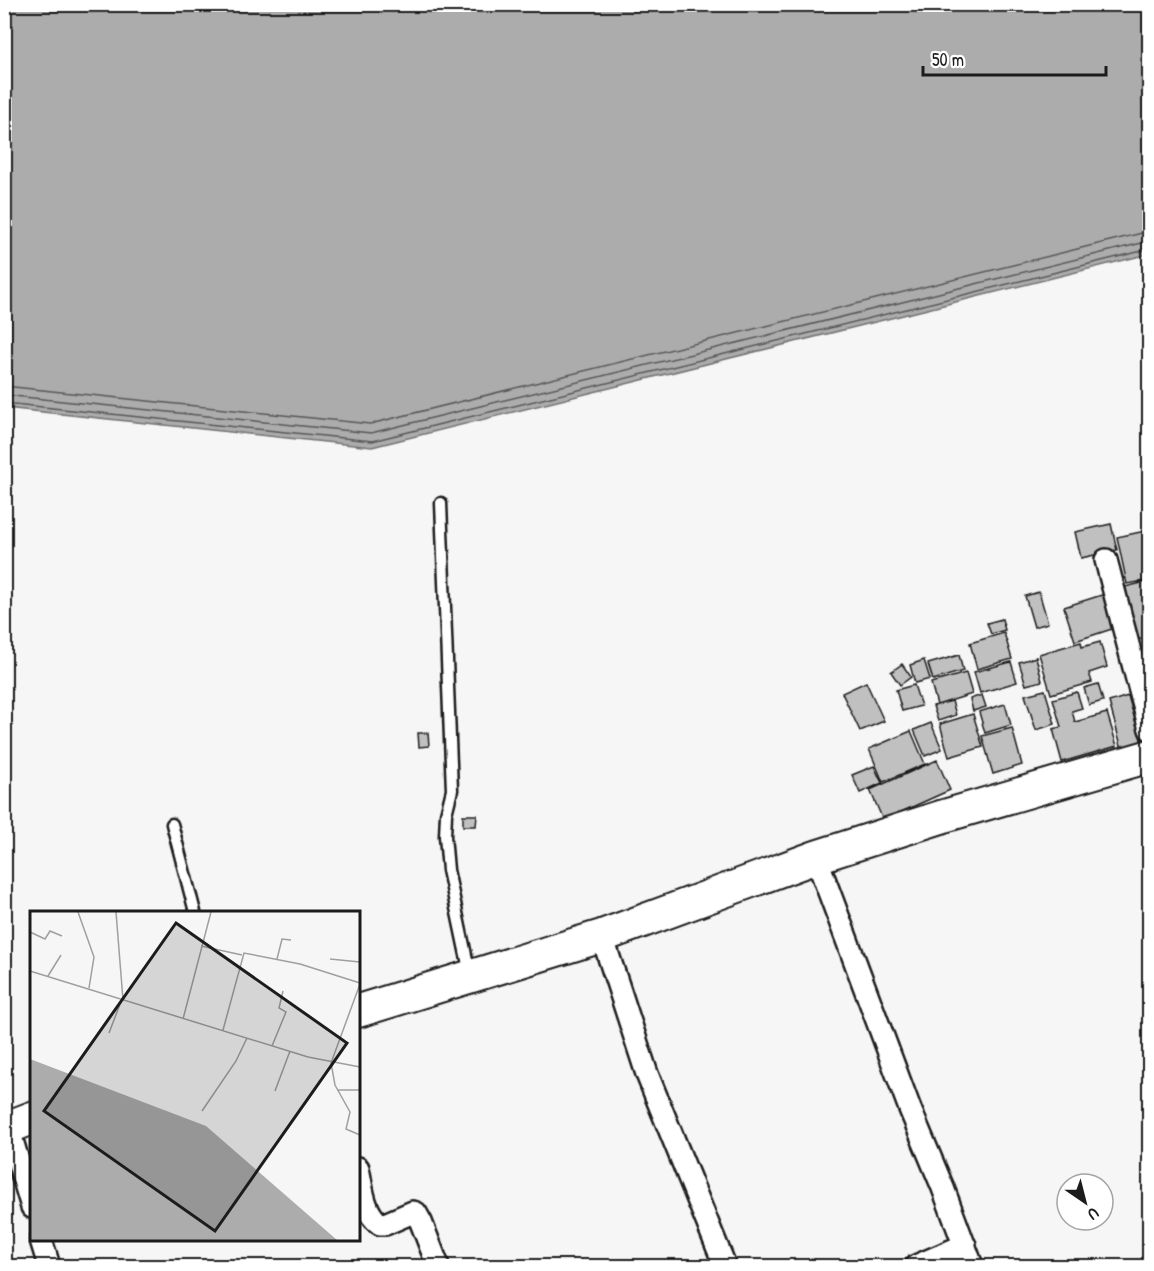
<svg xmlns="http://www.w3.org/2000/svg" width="1154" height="1271" viewBox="0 0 1154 1271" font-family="'Patrick Hand',sans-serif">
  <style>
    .water { fill: #acacac; stroke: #727272; stroke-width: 1.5 }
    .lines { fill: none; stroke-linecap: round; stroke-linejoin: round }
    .shore { stroke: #565656; stroke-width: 1.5 }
    .building { fill: #c0c0c0; stroke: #1c1c1c; stroke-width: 1.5 }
    .lane-casing { stroke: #1c1c1c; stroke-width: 15 }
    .street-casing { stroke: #1c1c1c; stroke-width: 26 }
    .secondary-casing { stroke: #1c1c1c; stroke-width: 36 }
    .lane { stroke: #fff; stroke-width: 10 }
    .street { stroke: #fff; stroke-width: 21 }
    .secondary { stroke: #fff; stroke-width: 32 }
    .inset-road { fill: none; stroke: #9f9f9f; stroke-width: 1.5 }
    .view { fill: #1c1c1c; fill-opacity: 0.15; stroke: #1c1c1c; stroke-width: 3 }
    .inset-edge { fill: none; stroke: #1c1c1c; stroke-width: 3 }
  </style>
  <rect width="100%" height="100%" fill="#f6f6f6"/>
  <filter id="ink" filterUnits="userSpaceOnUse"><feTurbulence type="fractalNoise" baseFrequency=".0167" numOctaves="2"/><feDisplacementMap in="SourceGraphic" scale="12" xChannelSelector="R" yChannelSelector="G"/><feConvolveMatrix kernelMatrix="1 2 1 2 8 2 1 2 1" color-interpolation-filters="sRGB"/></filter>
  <g filter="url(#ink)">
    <path class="water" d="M5,4L1149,5V254L372,447L5,408Z"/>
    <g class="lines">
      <path class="shore" d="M4,386L370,424L1142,233L1150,232
        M4,395L371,433L1150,241
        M4,403L372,441L1150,249"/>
    </g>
    <path class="building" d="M1111,524L1117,550L1081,558L1075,532Z
      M1150,530V580L1127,584L1117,537Z
      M1150,581V637L1137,640L1125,587Z
      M1039,592L1048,623L1034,627L1025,596Z
      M1105,594L1115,628L1075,641L1064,607Z
      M1002,619L1005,630L991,634L987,623Z
      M1004,633L1012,659L977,669L970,643Z
      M1081,642L1082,647L1100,642L1107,667L1089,673L1092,682L1051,694L1039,654Z
      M1150,647V678L1142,649Z
      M959,655L963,671L933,680L928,664Z
      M1036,657L1042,681L1026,685L1019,662Z
      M924,660L930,679L915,683L910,665Z
      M1011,662L1017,682L980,693L974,672Z
      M902,664L911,677L900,685L891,672Z
      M966,673L972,694L937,705L931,683Z
      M866,682L884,721L860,731L842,693Z
      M1098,684L1103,701L1089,705L1084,688Z
      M914,685L921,706L902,711L896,690Z
      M1045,690L1055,724L1036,730L1025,695Z
      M1077,692L1082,708L1072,711L1075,722L1107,713L1117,746L1062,762L1053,729L1061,727L1053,699Z
      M982,695L986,707L973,711L970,699Z
      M1128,696L1142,743L1122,749L1109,702Z
      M952,701L956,715L938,721L933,706Z
      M1005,704L1011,725L985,733L979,712Z
      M973,714L983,747L949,757L940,724Z
      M931,723L942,749L925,756L914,730Z
      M1012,728L1022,765L993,774L982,736Z
      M911,731L925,764L883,782L869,749Z
      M418,733H428L429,746L419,747Z
      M937,760L950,790L883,820L870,790Z
      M874,766L882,783L860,793L852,775Z
      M463,815H477L476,826H463Z"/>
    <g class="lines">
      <g class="lane-casing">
        <path id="lane" d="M441,503L452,790L446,814L445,836L448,870L470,974
          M172,824L195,912"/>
      </g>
      <g class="street-casing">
        <path id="street" d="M1106,560L1150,729
          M816,857L910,1109L943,1188L972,1266
          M602,936L647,1074L725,1266
          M4,1123L8,1127L32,1207
          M358,1168C362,1186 363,1212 380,1224H385L413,1212L416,1213L421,1222L438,1266
          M41,1240L49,1266
          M916,1266L965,1245"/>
      </g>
      <g class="secondary-casing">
        <path id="secondary" d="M358,1011L602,936L816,857L944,816L1150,756
          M4,1129L32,1118"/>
      </g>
      <use href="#lane" class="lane"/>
      <use href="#street" class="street"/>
      <use href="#secondary" class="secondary"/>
    </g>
  </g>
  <g transform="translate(30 911)">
    <rect width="330" height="330" fill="#f6f6f6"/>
    <path d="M0,148L176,215L307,329H0Z" fill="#acacac"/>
    <path class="inset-road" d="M48,1L64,46L59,77M86,1L93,89M0,21L15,28L20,20L32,25M171,35L212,44M247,48L252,28L261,29M300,48L330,51M0,60L278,146L330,156M18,65L31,44M330,73L301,152L305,174L320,201L316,218L330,224M153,108L181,1M193,119L214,42L270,53L330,72M79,122L92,88M242,135L256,101L249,97L253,80M307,179H330M245,180L260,140M172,200L206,150L217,127"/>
    <path class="view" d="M146,12L317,132L185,320L14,200Z"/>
    <rect width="330" height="330" class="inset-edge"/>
  </g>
  <rect width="1154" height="1271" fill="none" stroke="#fff" stroke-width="24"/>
  <rect x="12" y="12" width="1130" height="1247" fill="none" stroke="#1c1c1c" stroke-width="2" filter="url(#ink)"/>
  <g transform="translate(1085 1202) rotate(145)"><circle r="28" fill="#ffffff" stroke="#a4a4a4" stroke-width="1.5"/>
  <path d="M0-4.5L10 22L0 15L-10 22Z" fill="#1c1c1c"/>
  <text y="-9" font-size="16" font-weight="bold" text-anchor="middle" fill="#1c1c1c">U</text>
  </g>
  <path d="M923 66v9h183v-9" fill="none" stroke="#1c1c1c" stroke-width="3"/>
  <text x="932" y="66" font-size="18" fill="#1c1c1c" stroke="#ffffff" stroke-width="4.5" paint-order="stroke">50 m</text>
</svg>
